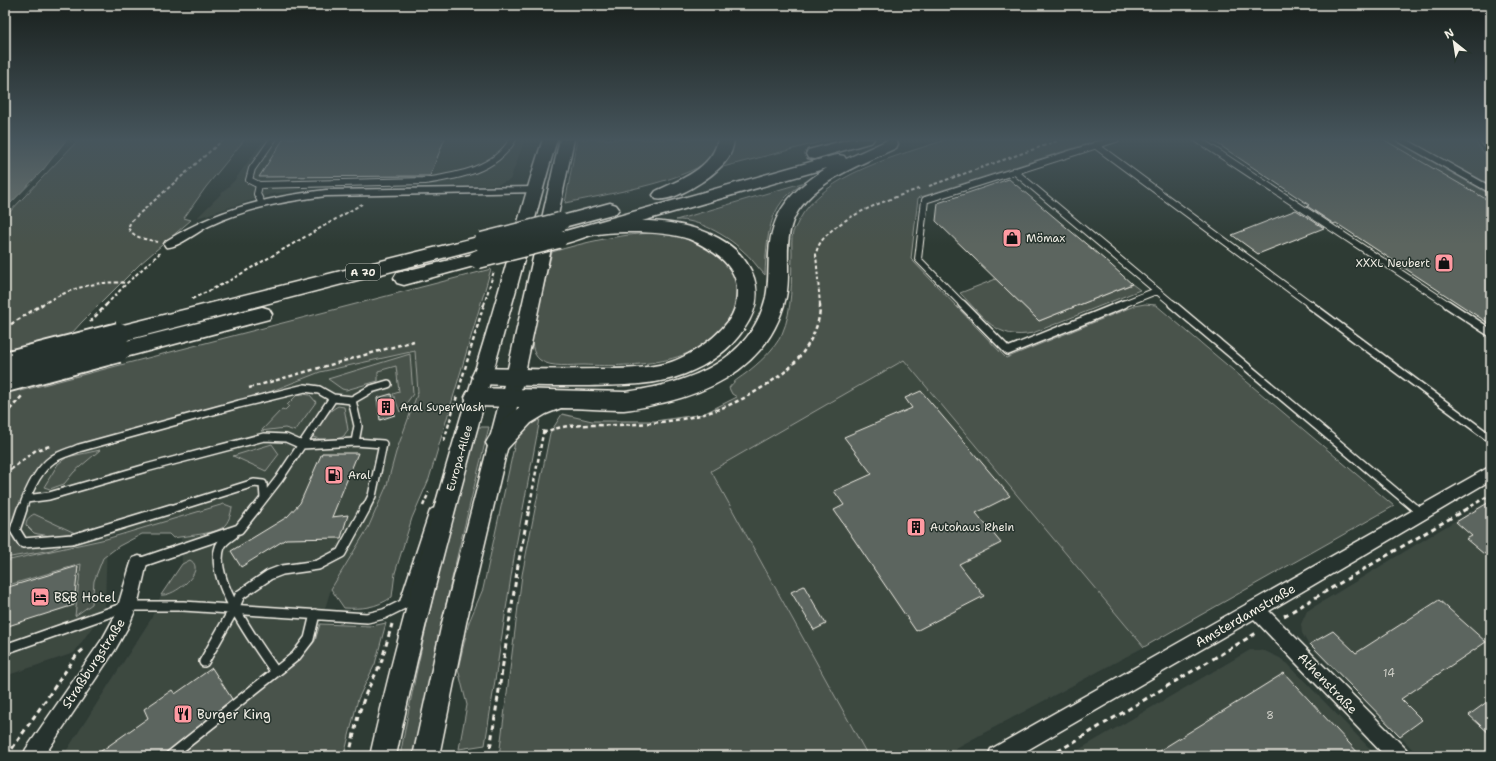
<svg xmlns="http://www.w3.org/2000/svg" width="1496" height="761" viewBox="0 0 1496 761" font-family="'Shantell Sans',sans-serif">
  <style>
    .built { fill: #3c4841 }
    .green { fill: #48524c; stroke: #9ea29a }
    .water { fill: #6f7770; stroke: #a4a8a0 }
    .building { fill: #5c655e; stroke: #f4f1e8 }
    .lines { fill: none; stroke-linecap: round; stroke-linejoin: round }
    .lane-far2-casing { stroke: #f4f1e8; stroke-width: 8 }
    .lane-far1-casing { stroke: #f4f1e8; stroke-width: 10 }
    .lane-casing { stroke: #f4f1e8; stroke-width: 12 }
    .street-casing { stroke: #f4f1e8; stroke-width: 3 }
    .secondary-casing { stroke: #f4f1e8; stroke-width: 3 }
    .highway-casing { stroke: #f4f1e8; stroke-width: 3 }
    .path-far2 { stroke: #f4f1e8; stroke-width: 2; stroke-dasharray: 3.5 2.5; stroke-linecap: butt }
    .path-far1 { stroke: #f4f1e8; stroke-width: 2.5; stroke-dasharray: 4 3; stroke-linecap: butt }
    .path { stroke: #f4f1e8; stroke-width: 3; stroke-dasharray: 5 4; stroke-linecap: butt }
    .lane-far2 { stroke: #26332d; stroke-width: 6 }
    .lane-far1 { stroke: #26332d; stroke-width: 7 }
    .lane { stroke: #26332d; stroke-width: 9 }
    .street { fill: #26332d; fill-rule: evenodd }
    .secondary { fill: #26332d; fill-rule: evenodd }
    .highway { fill: #26332d; fill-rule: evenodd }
    .highway-bridge-far1-casing { stroke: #f4f1e8; stroke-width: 21; stroke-linecap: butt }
    .highway-bridge-casing { stroke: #f4f1e8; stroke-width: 26; stroke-linecap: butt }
    .highway-bridge-far1 { stroke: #26332d; stroke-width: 18 }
    .highway-bridge { stroke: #26332d; stroke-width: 22 }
    .labels { text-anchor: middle; stroke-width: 3; stroke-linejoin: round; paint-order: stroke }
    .shield { fill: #26332d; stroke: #b6b8b0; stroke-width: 1 }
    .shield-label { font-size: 10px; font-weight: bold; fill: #f4f1e8 }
    .poi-label { font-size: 11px; fill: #f4f1e8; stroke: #26332d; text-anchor: start }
    .street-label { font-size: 11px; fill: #f4f1e8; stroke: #26332d }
    .near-number-label { font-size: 11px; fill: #cecec6 }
    .near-poi-label { font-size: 13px; fill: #f4f1e8; stroke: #26332d; text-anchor: start }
    .near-street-label { font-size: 13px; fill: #f4f1e8; stroke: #26332d }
  </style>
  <rect width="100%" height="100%" fill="#2e3b34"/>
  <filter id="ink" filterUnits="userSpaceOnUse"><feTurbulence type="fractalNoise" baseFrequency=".025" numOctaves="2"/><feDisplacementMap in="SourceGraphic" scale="8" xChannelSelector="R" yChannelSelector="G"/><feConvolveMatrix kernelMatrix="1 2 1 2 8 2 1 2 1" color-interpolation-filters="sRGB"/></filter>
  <g filter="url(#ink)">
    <path class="built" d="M264,139H525L510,180L497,185L326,187L271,194L197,218L234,181Z
      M415,351L418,392L396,452L387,485L368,528L331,589L315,641L300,659L179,756H63L151,619L161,595L182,564L181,537L159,525L107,536L105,609L74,653L5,676V480L15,469L320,372Z
      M904,360L1144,647L941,756H868L711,471Z
      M1491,499V756H1419L1308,644L1302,633L1301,624L1307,611Z
      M1250,650L1265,651L1280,658L1288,664L1377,756H1068Z"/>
    <path class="green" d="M79,139H245L206,187L184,218L191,220L140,264L81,323L20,391L491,269L429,479L412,518L395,573L392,597C376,608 362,609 344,608L331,589L368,528L387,485L396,452L418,392L415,351L320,372L239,404L68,449L34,481L16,519L21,533L34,544L70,542L51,550L5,558V217Z
      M577,139H719C718,147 715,154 708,160C685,182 598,196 565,203Z
      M734,139H832L715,169C726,159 734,154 734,139Z
      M948,139H1102L918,198L911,259L1006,358L1134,306L1145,304L1156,305L1394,506L1144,647L904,360L711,471L868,756H499L522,575L550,433L562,414L592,421H655L703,414L737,397L732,394L729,388C734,381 738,379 745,374C758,364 774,350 782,334C793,309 791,281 792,254C792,247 791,239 793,232C794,229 797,225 798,222C824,172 899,156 948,139Z
      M1381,139H1392L1491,195V202Z
      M1406,139H1473L1491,161V185Z
      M812,180C768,198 767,233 765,275C757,267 751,257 742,250C726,235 698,219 676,220Z
      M655,233C683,237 719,244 733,273C740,288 739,297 732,313C707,366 634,367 584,365C571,365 551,368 540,360C531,353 532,341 533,332L552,252C586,242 620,234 655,233Z
      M996,279L1039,321L1132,284L1140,290L1033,333C996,341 983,316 960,293Z
      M410,354L413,394L400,412L393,394L399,392L396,366L378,371V381L346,390L342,389L328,379Z
      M303,394L310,395L316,402L295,431L285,428L261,431L282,409L285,410L289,406L287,405L297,395Z
      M338,406L344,407L348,430C347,431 344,435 344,436C337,441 320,440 313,437C314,426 328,411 338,406Z
      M540,419L515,551L485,745L459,749L467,705L458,669L469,622L483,589L516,438L519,432Z
      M476,427H489C462,536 434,645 415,756H400C420,645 447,536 476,427Z
      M272,444L279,454L266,471L233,456Z
      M100,450L74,472L64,484L50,489L44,487L58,464L67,457Z
      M224,504L232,507C231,514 229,522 223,527C215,534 184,536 173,538L169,534H142L119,546L103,558L94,581L92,604L75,616L81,564L5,586V561L106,539Z
      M34,514L75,533L51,536L38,534L34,533L26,525C26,519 29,517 34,514Z
      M190,560C208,570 174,597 161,595L182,564Z
      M386,623L375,664L358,699L344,756H179L300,659L315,641L320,624L372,626Z"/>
    <path class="water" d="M5,139H67L43,170L5,209Z"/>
    <path class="building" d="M284,138H445L430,176L259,177Z
      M1209,138H1381L1491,202V325L1336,223L1334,224L1307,206L1309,205Z
      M1009,179L1111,265L1132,284L1039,321L936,221L938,203Z
      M1296,210L1324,228L1258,254L1232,235Z
      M921,391L1010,496L976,513L1001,543L959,564L984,596L916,631L834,510L844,505L834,491L872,474L844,437L912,408L905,398Z
      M391,394L395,415L380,420L377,398Z
      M322,453H358L332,517L348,515L341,538L286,539L241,567L231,551L287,517L300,503Z
      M1491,501V550L1484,554L1466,539L1472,536L1456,522Z
      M78,566L74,605L5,627V588Z
      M804,586L826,624L814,630L791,592Z
      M1439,600L1486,642L1401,699L1422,720L1400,736L1310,644L1333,631L1356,653Z
      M212,668L232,699L165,754L161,756H94L148,718L144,709L172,690L175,694Z
      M1284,673L1361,756H1151Z
      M1491,699V735L1469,715Z"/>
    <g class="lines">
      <g class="lane-far2-casing">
        <path id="lane-far2" d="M273,139L252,169L249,180L259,185L425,181C457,176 496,170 513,139
          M1197,139L1449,305
          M1400,139L1491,190
          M1095,145L1311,305
          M1014,171L1174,305
          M259,185L257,194L261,202
          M963,305L918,259L925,200L1116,139
          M1121,305L1156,291"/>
      </g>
      <g class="lane-far1-casing">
        <path id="lane-far1" d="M962,304L1008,351L1124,304
          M1172,304L1417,510
          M1309,304L1491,439
          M1447,304L1491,333
          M352,400L371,389L388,384
          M26,499L49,496L146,468L264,437L286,438L302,445L355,442L383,444L372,496L365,510
          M22,510C28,492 37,470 53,459C61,454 70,452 79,448L239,404L305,388L319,390L333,398L352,400L358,426L355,442
          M168,510L254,483L263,484L264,498
          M255,510L279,479L333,398"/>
      </g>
      <g class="lane-casing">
        <path id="lane" d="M22,509L15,530L23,543L72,539L171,509
          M1416,509L1421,513
          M233,534C229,537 222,541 220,547C208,579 257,645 275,671
          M139,563L239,529L255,509
          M5,649L128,606H183L367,618L384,614L404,604L434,513
          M204,662L234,609L240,595L269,575L282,570L318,565L341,553L365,509
          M170,756L296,656L309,639L315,614"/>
      </g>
      <g class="street-casing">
        <path id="street" d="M1479,139H1489L1491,141V150L1487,149Z
          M534,187L538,188L540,190L538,192L326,196C286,201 246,208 209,226C199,231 176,249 166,247L164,244L166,241C217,209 267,197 326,190Z
          M1491,466V480L1269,611L1406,749L1409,756H1385L1254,619L1017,756H988L991,749Z
          M139,556L145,558L147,563L137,606L128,627L115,650L44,756H23L26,749L103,638L115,616L131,563L133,558Z"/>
      </g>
      <g class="secondary-casing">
        <path id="secondary" d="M543,139H557C539,199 525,261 507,321C467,465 426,609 396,756H370C403,609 446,465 490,321C508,261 523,199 543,139Z
          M560,139H574L524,377L466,623L439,756H413L442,623L506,377Z"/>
      </g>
      <g class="highway-casing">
        <path id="highway" d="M718,139H734C733,148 731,155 725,162C714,176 674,203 656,199L653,195L656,191C680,180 713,168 718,139Z
          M850,139H874L872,142L814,159L808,158L806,154L808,150Z
          M890,139L896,140L898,144L896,148C862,164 819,179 798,211C781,237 792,269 786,297C772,358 723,388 666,402C652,405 638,409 624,410C603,410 582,408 561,408L546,414L531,423L506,450L498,452L490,450L486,443C494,428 507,416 520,407L476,406L468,403L465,397L468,391L476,388L625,392C686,384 750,363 766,297C769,283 768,268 769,254C771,211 792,190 827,168L642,221C683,221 739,234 754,278C760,297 755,313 744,329C730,350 708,365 685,374C654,386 621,385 589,386C554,386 518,386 483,384L475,382L472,376L475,370L483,368C521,369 560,370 598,369C621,369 645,369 668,363C689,357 722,335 732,315C736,307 737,300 737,291C738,265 710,248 689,239C668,231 614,230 592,235C579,238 564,247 551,243L549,239L551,235L832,156L838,155L844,156L846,159Z
          M610,203L616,205L619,209L616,213L560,228L554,226L551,222L554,218Z
          M482,236L489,238L491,242L489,246L119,342L112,339L109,334L112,329L119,326Z
          M478,253L485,255L488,259L485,263L404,285L397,283L394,278L397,273Z
          M262,307L269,309L272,314L269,319L118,359L110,357L107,351L110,345Z"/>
      </g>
      <path class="path-far2" d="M929,186L1063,139
        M158,242C147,239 135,239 128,228L131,221L224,139
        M192,299L227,282L362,204
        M41,305C69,289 95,280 127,283
        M106,305L127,283L161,252
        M484,305L494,271
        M820,305L816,254C821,221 893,198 921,188"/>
      <path class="path-far1" d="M90,322L107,304
        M5,328L43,304
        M249,388L414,341
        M459,389L484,304
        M5,415L22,396
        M543,433C567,422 592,426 618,425C686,422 726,415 782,374C802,359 821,330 820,304
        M444,441L457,396
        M5,474L36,450L50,446
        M423,506L429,492
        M529,510L544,428
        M1465,510L1491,494"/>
      <path class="path" d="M1284,616L1466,509
        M7,756L76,656L86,647
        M349,756L358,716L366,693L381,663L392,624
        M489,756L518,565L529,509
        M1050,756L1258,632"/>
      <use href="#lane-far2" class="lane-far2"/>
      <use href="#lane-far1" class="lane-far1"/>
      <use href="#lane" class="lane"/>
      <use href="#street" class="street"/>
      <use href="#secondary" class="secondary"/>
      <use href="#highway" class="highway"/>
      <g class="highway-bridge-far1-casing">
        <path id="highway-bridge-far1" d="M482,242L560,222
          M478,259L558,239"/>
      </g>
      <g class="highway-bridge-casing">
        <path id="highway-bridge" d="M5,363L119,334
          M5,381L118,351"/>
      </g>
      <use href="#highway-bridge-far1" class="highway-bridge-far1"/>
      <use href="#highway-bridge" class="highway-bridge"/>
    </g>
  </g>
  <linearGradient id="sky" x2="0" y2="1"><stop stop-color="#19201d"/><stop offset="0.57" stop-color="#46555c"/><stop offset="1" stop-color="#46555c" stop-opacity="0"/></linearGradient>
  <rect width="1496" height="245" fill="url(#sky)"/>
  <defs>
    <g id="shop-square" transform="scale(1)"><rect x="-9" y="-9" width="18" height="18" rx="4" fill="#ff9aa2" stroke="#26332d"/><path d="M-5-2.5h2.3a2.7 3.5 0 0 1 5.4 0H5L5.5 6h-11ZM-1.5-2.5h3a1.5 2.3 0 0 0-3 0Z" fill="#111"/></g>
    <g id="building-square" transform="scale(1)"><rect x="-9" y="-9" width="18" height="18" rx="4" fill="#ff9aa2" stroke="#26332d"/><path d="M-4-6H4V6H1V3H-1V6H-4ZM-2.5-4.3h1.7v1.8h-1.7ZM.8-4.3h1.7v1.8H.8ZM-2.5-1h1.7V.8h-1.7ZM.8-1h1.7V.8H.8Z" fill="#111"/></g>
    <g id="fuel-square" transform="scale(1)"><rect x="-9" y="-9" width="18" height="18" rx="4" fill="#ff9aa2" stroke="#26332d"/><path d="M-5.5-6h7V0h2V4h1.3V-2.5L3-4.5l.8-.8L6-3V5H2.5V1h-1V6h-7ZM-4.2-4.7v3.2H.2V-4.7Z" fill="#111"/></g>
    <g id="hotel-square" transform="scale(1)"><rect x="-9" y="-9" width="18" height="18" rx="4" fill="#ff9aa2" stroke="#26332d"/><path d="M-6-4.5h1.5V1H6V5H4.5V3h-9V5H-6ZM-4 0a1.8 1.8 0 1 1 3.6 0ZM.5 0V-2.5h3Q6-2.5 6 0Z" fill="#111"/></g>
    <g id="restaurant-square" transform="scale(1)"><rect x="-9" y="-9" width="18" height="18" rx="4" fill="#ff9aa2" stroke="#26332d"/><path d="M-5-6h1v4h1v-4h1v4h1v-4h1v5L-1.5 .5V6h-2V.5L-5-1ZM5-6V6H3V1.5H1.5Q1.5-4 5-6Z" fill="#111"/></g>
  </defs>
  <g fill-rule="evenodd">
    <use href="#shop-square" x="1012" y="238"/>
    <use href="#shop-square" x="1444" y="263"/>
    <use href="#building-square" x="386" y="407"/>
    <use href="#fuel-square" x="334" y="475"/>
    <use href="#building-square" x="916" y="527"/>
    <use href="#hotel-square" x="40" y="597"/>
    <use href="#restaurant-square" x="183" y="714"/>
  </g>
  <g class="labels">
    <rect class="shield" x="346" y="264" width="34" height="16" rx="3"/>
    <g class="shield-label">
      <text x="363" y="276">A 70</text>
    </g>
    <g class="poi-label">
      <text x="1026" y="242">Mömax</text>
      <text x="1430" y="267" text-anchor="end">XXXL Neubert</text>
      <text x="400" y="411">Aral SuperWash</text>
      <text x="348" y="479">Aral</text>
      <text x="930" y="531">Autohaus Rhein</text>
    </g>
    <g class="street-label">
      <text transform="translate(459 458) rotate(-74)" y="4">Europa-Allee</text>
    </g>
    <g class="near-number-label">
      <text x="1389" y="677">14</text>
      <text x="1270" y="719">8</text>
    </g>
    <g class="near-poi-label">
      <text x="54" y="602">B&amp;B Hotel</text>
      <text x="197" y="719">Burger King</text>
    </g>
    <g class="near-street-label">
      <text transform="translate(1245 615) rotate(-30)" y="5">Amsterdamstraße</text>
      <text transform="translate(93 663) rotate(-57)" y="5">Straßburgstraße</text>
      <text transform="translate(1328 683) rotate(46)" y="5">Athenstraße</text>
    </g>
  </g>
  <rect width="1496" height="761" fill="none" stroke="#26332d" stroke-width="20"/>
  <rect x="10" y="10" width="1476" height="741" fill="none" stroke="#f4f1e8" stroke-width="1.5" filter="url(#ink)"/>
  <g transform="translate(1454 42) rotate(330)" stroke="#26332d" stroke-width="3" paint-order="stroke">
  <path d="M0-3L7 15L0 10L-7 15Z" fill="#f4f1e8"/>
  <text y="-6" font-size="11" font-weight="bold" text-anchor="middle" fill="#f4f1e8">N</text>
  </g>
</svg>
